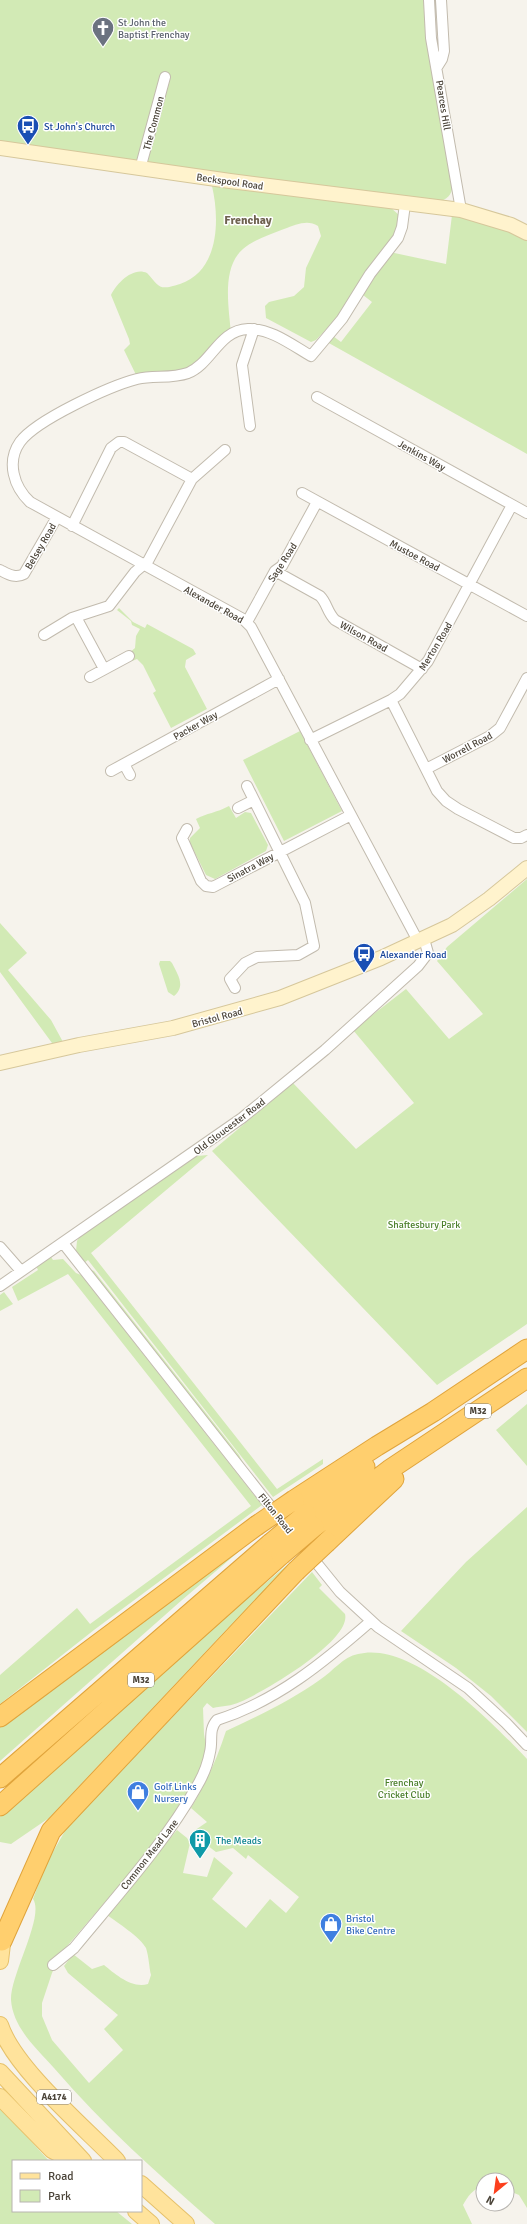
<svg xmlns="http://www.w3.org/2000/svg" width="527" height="2224" viewBox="0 0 527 2224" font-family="Signika,sans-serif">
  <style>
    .green { fill: #d2eab5 }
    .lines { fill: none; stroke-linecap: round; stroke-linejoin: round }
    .street-casing { stroke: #c2bbae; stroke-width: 12 }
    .secondary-casing { stroke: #d6c79b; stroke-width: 16 }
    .primary-casing { stroke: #e6c16a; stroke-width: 18 }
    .highway-casing { stroke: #e0a43c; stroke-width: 21 }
    .street { stroke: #fff; stroke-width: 10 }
    .secondary { stroke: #fff3cd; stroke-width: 14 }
    .primary { stroke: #ffe39c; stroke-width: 16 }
    .highway { stroke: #ffcf6e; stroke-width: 19 }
    .highway-bridge-casing { stroke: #e0a43c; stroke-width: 21; stroke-linecap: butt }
    .highway-bridge { stroke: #ffcf6e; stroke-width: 19 }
    .labels { text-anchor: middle; stroke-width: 3; stroke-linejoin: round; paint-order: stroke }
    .shield { fill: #fff; stroke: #817c74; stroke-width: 1 }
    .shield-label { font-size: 9px; font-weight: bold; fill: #4b4439 }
    .worship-label { font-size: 10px; fill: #5b616d; stroke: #fff; text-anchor: start }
    .street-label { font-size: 10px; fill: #4b4439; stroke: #fff }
    .transit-label { font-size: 10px; fill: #164399; stroke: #fff; text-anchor: start }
    .park-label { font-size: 10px; fill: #4a7f2a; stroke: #fff }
    .shop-label { font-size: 10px; fill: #366cbe; stroke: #fff; text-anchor: start }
    .culture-label { font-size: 10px; fill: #0d838f; stroke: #fff; text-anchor: start }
    .quarter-label { font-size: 12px; font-weight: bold; fill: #6e6250; stroke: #fff }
  </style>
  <rect width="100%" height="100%" fill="#f6f3ec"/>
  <path class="green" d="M0,0H425L453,185C451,196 448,199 437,202L0,142Z
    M212,186L391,208L399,215L395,236L385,251L446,264L452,215L497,225L527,238V454L327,342L333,336L341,342L372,302L363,295L373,279L316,340L311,342L266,318L265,306L269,302L294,296L304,287L306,268L321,236L318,226C307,219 296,225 284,229C271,234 253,240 243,249C221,268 229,308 231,334L195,368L138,379L124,350L130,344L129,339L111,295C116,284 133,266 147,273C160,287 158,291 180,284C219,271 220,220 212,186Z
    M119,608L133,622L145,628L147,624L193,649L196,654L186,660L185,667L207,709L171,728L153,693L156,691L143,665L137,659L132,661L128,654L135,648L136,636L140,629L132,625L131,621L117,610Z
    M300,731L342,811L284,841L243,760Z
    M229,806L236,818L245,812L251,813L268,845L266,851L215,879L206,875L190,843V838L200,828L196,819C207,813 216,813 229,806Z
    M527,879V1324L437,1385L212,1151L293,1083L356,1149L414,1103L353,1030L406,989L449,1039L483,1014L437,961L447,947Z
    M0,923L27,953L8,970L51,1020L63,1042L60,1045L52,1043L0,972Z
    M160,961H170L172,963C178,975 186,986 174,996L168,992L159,964Z
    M208,1155L91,1253L277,1489L323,1459V1464L273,1497L88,1260L84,1263L76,1251L77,1241L80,1236L197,1156Z
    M51,1257L53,1260L63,1259L76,1273L81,1275L262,1505L94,1630L0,1704V1675L77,1608L90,1624L251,1506L68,1274L18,1301L12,1287L38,1270L36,1266Z
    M89,1269L94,1271L239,1455L246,1468Z
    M4,1292L13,1304L0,1311V1295Z
    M527,1404V1466L496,1430Z
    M527,1507V1732L491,1696L456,1668L401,1631L466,1562Z
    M256,1537L182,1600L0,1761V1723Z
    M304,1551L302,1557L228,1628L49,1818L11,1844L0,1842V1817L24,1794L202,1636Z
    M312,1572L322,1585L319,1588L345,1614C352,1641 262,1693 240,1702C232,1706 222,1706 213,1708L207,1703L203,1708L204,1734L207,1751L204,1762L188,1793L174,1817L130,1873L62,1952L52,1973L42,2003V2016L52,2040L89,2083L123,2050L104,2029L118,2015L68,1973L64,1966L73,1954L92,1969L104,1965C115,1974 132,1989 148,1984L151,1975C149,1967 149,1957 146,1948C140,1937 118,1923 107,1915L177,1830L187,1838L190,1843L183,1873L207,1877L214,1857L233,1873L212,1899L246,1928L270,1899L286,1913L299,1897L248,1855L246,1859L233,1848L216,1852L191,1833L207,1822L191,1808C206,1783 217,1759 226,1731C258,1716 292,1700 321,1679C333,1671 343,1657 358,1654C413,1640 493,1723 527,1759V2208L519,2195L507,2190V2180H483V2186C473,2189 468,2196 463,2205L472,2224H215C157,2173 104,2126 54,2068C37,2049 13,2028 11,2000C10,1975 45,1916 33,1899L46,1864L65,1831L87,1804L160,1730Z
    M0,2107L49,2161H13V2211H116L132,2224H0Z"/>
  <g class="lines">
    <g class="street-casing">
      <path id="street" d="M429,0L431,38L461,210
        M437,67L442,59L444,51L441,0
        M140,169L165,77
        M405,204L402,227L398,238L370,274L342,319L311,356C292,345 270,328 248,329C219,330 212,363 188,373C171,379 154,375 137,379C110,386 36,420 20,442C6,462 14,487 30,502L243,619L251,627L418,941
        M317,397L527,513
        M250,426L242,365L254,329
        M302,493L527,616
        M72,526L111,448L119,442H124L192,479
        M0,570C8,574 15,579 24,574L57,517
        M275,571L320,596C327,603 327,612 335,620L422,669
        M76,617L104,669
        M247,622L275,571L282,566L317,502
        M44,635L72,618L109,606L135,572L148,561L192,479L225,450
        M90,677L129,656
        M391,700L437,791L446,801L458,809L514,838H521L527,835
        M310,740L391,700L400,694L428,661L512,505
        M124,764L130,775
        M426,769L490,736L500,728L527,678
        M111,771L279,679
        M238,808L254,800
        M187,829L182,838L201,881L206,886L213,887L351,815
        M235,988L230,979L245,963L257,957L298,955L314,946L305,903L247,786
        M63,1243L263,1497L340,1592L378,1627L468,1688L506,1723L527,1745
        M0,1247L21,1271
        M0,1286L242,1118L325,1050L418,966L428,953L424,939
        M53,1965L74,1948C115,1898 166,1842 197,1786C203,1776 208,1763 210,1752C213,1740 208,1730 217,1720C277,1701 324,1662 371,1621"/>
    </g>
    <g class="secondary-casing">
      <path id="secondary" d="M0,148L230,181L461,210L511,225L527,233
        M0,1063L79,1045L173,1028L280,998L381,958L452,925L489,899L527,868"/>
    </g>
    <g class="primary-casing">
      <path id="primary" d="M0,1961L2,1944
        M0,2025C14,2068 84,2127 117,2161
        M0,2072L83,2161
        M0,2097L52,2150L73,2161
        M141,2184L186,2224
        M136,2211L151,2224"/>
    </g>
    <g class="highway-casing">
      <path id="highway" d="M294,1500L377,1446L433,1412L527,1349
        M306,1514L365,1467
        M314,1527L389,1470L527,1378
        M327,1542L394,1479
        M0,1717L256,1526
        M0,1778L271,1543
        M0,1806L281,1555
        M2,1941L51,1831L296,1571"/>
    </g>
    <use href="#street" class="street"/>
    <use href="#secondary" class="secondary"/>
    <use href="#primary" class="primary"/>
    <use href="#highway" class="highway"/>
    <g class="highway-bridge-casing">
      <path id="highway-bridge" d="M256,1526L294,1500
        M271,1543L306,1514
        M281,1555L314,1527
        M296,1571L327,1542"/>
    </g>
    <use href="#highway-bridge" class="highway-bridge"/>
  </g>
  <defs>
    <g id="church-pin" transform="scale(1.15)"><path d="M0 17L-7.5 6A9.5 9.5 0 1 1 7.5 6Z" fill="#6b7280" stroke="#fff"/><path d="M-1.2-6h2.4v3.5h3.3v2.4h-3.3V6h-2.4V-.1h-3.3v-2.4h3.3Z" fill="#fff"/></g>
    <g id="bus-pin" transform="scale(1.15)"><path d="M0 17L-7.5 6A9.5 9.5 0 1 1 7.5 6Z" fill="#1a4fb4" stroke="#fff"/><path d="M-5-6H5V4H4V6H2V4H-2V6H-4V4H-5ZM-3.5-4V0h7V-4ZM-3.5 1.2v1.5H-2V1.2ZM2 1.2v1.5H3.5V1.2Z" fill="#fff"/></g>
    <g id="shop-pin" transform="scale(1.15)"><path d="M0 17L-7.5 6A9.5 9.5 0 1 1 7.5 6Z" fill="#3f7fe0" stroke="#fff"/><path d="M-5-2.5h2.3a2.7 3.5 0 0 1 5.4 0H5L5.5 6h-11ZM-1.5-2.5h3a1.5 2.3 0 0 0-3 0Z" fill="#fff"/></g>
    <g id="building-pin" transform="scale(1.15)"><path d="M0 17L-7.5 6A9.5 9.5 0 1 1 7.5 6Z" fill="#0f9aa8" stroke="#fff"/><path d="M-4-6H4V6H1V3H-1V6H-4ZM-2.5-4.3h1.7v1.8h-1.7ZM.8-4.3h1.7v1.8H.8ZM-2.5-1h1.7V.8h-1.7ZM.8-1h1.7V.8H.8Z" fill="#fff"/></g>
  </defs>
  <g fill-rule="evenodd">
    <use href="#church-pin" x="103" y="28"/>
    <use href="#bus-pin" x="28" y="126"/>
    <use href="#bus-pin" x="364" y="954"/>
    <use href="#shop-pin" x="138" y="1792"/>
    <use href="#building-pin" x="200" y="1840"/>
    <use href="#shop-pin" x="331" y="1924"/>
  </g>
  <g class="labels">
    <g class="shield">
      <rect x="465" y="1404" width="26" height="14" rx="3"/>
      <rect x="128" y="1673" width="26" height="14" rx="3"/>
      <rect x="37" y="2090" width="34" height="14" rx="3"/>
    </g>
    <g class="shield-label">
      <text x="478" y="1414">M32</text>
      <text x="141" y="1683">M32</text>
      <text x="54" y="2100">A4174</text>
    </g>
    <g class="worship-label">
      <text x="118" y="26">St John the<tspan x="118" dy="12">Baptist Frenchay</tspan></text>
    </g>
    <g class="street-label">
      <text transform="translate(444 105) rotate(81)" y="4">Pearces Hill</text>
      <text transform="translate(153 123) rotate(-75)" y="4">The Common</text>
      <text transform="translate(230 181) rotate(8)" y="4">Beckspool Road</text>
      <text transform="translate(422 455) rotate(29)" y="4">Jenkins Way</text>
      <text transform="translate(40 546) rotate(-60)" y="4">Belsey Road</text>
      <text transform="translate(415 555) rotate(28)" y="4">Mustoe Road</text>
      <text transform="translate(282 562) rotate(-57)" y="4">Sage Road</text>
      <text transform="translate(214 604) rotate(29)" y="4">Alexander Road</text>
      <text transform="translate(364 636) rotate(29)" y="4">Wilson Road</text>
      <text transform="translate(435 646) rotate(-59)" y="4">Merton Road</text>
      <text transform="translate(195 725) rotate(-29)" y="4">Packer Way</text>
      <text transform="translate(467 747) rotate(-28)" y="4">Worrell Road</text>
      <text transform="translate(250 867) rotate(-28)" y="4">Sinatra Way</text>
      <text transform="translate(217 1017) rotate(-15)" y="4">Bristol Road</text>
      <text transform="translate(229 1126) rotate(-37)" y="4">Old Gloucester Road</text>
      <text transform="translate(276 1513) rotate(51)" y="4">Filton Road</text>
      <text transform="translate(149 1854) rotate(-52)" y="4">Common Mead Lane</text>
    </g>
    <g class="transit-label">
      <text x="44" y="130">St John's Church</text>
      <text x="380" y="958">Alexander Road</text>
    </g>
    <g class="park-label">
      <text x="424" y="1228">Shaftesbury Park</text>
      <text x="404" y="1786">Frenchay<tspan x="404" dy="12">Cricket Club</tspan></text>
    </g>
    <g class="shop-label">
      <text x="154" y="1790">Golf Links<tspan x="154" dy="12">Nursery</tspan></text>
      <text x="346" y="1922">Bristol<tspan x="346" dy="12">Bike Centre</tspan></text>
    </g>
    <g class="culture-label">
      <text x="216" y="1844">The Meads</text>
    </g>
    <g class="quarter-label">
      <text x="248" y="224">Frenchay</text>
    </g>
  </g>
  <rect x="12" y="2160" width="130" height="52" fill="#ffffff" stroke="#b7b4b0"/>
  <rect x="20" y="2173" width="20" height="6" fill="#ffe39c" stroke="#b7b4b0"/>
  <text x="48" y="2180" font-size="12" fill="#4b4439">Road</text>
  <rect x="20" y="2190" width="20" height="12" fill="#d2eab5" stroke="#b7b4b0"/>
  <text x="48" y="2200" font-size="12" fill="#4b4439">Park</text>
  <g transform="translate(495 2192) rotate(209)"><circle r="19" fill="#ffffff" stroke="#b7b4b0"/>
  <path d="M0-3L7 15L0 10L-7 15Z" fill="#fc3f1d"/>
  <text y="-6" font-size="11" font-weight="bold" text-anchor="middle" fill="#4b4439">N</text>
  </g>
</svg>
